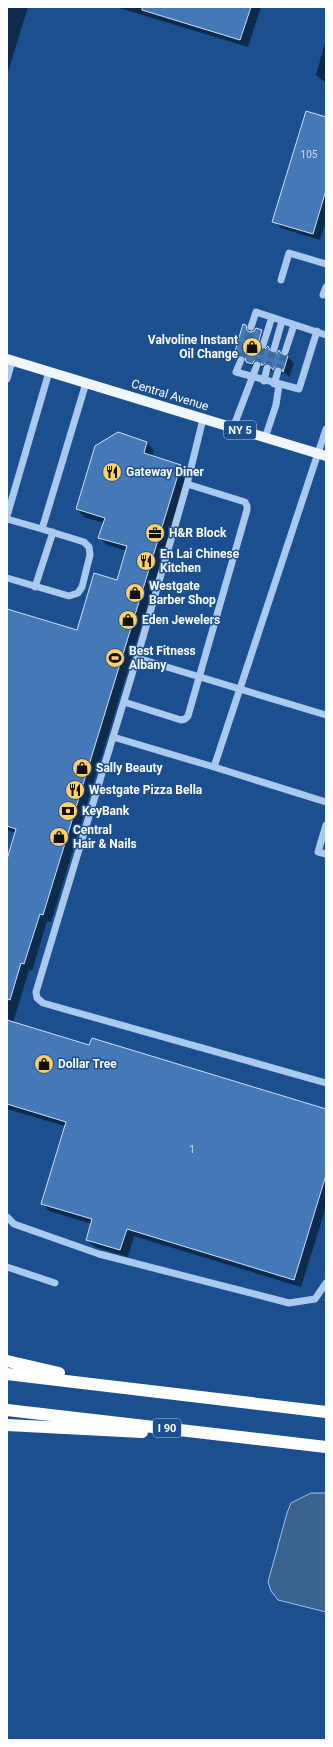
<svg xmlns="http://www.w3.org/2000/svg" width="333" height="1747" viewBox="0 0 333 1747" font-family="Roboto,sans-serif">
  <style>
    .water { fill: #3c6290; stroke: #9cc4f0 }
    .shadow { fill: #0007; fill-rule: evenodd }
    .building { fill: #4478b7; stroke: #cfe3fa }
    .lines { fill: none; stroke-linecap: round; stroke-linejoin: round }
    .minor-tunnel { stroke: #3d69a0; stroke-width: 7; stroke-dasharray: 7 3.5; stroke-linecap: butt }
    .minor { stroke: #a9c9ee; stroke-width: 7 }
    .major { stroke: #f0f6ff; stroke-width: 10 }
    .highway { stroke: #fff; stroke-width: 12 }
    .labels { text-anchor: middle; stroke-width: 3; stroke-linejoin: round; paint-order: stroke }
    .number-label { font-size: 10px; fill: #d0dded }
    .shield { fill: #1b4f8f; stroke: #bbcadd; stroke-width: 1 }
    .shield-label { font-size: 11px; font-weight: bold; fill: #fff }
    .poi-label { font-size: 12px; font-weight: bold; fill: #fff; stroke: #1b4f8f; text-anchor: start }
    .street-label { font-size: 12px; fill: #fff; stroke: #1b4f8f }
  </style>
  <rect width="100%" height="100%" fill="#1b4f8f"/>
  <path class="water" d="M311,1493H326V1612L278,1600L271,1591L268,1582L287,1513L291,1503Z"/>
  <path class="shadow" d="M7,7H28L7,75Z
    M116,7H261L248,47Z
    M326,39V83L316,75Z
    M326,118V220L320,240L281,228L274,221Z
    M246,326L252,332L261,331L267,337L264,351L269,348L275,354L279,352L285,357H288L294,363L289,377L284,372L280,375L274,369L269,372L263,366L259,369L253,368L247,361L242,364H240L234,358ZM259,337H261L258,349L256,348Z
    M147,443L154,450L152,457L181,465L188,473L51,922L47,921L32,971L29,970L13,1023L90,1046L326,1110V1207L301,1287L134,1236L128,1257L95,1247L87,1240L92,1224L49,1211L42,1203L65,1126L7,1109V863L16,833L7,830V610L77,631L117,581L127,551L107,545L99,537L104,523L84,517L77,509Z"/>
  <path class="building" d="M142,7H251L240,40L142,10Z
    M306,111L326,117V190L313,234L272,222Z
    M243,324L246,325L247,330L250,332L254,331L256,328L262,330L258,344L260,349L264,350L268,346L272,354H276L279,350L283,357L288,356L283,372L282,368L279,366L275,367L273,370L268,363H265L262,366L261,362L258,360L254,361L252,364L246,362L245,357L243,355L238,356L236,359L233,358Z
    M118,432L147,442L144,453L181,465L43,915L40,914L24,964L21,963L10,1000L7,999V859L16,829L7,826V609L77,630L94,573L117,580L127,546L98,538L105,518L76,509L95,446Z
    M7,1020L89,1045L92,1038L326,1109V1175L294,1280L127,1229L120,1250L86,1240L92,1219L41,1204L66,1122L7,1104Z"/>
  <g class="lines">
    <path class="minor-tunnel" d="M241,360L251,327
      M257,365L263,345
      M267,368L274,349
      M278,371L285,352"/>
    <path class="minor" d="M281,280L289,253L326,264
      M323,295L326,287
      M251,327L256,312L326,335
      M263,345L272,317
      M274,349L282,321
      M285,352L294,325
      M241,360L236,372L299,389L317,331
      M7,379L12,361
      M264,381L267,368
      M274,384L278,371
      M233,428L257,365
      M326,429L214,767L113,737L36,992L37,998L43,1003L326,1083
      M265,438L276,405L279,385
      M187,484L203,419
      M7,516L49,372
      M7,519L42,529
      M7,578L69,596L78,593L82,587L90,555L89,547L84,542L42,529L86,383
      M35,587L53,532
      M124,702L181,720L185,719L188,716L247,510V506L245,502L187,484L137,658
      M113,737L137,658L326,715
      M214,767L326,802
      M326,825L318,852L326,854
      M7,1217L14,1224L99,1254L289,1303L315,1299L326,1283
      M7,1267L55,1283"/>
    <path class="major" d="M7,359L326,456"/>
    <path class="highway" d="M7,1361L59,1373
      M7,1374L326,1412
      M7,1410L326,1447
      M7,1425L142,1432"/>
  </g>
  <defs>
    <g id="shop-disc" transform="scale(1)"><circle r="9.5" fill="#ffd166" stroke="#1b4f8f"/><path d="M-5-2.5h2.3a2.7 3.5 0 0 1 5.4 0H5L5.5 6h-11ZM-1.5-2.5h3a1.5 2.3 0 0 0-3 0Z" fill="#111"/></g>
    <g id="restaurant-disc" transform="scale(1)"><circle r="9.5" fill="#ffd166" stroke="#1b4f8f"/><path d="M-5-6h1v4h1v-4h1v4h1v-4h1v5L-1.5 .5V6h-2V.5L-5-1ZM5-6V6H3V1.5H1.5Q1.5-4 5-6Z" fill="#111"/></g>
    <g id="office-disc" transform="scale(1)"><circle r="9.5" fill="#ffd166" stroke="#1b4f8f"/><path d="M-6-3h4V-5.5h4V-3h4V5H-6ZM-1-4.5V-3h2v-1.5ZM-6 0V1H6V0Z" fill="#111"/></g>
    <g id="stadium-disc" transform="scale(1)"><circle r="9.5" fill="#ffd166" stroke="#1b4f8f"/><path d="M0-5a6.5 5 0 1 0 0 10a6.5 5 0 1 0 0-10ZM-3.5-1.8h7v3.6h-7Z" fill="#111"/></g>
    <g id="bank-disc" transform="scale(1)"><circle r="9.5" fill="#ffd166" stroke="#1b4f8f"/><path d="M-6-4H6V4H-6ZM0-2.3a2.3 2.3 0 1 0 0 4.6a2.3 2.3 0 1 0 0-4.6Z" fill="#111"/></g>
  </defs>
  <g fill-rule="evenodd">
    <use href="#shop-disc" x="252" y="347"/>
    <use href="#restaurant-disc" x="112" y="472"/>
    <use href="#office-disc" x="155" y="533"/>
    <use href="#restaurant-disc" x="146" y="561"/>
    <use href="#shop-disc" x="135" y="593"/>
    <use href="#shop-disc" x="128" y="620"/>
    <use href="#stadium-disc" x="115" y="658"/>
    <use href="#shop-disc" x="82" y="768"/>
    <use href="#restaurant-disc" x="75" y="790"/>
    <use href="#bank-disc" x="68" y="811"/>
    <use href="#shop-disc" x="59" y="837"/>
    <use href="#shop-disc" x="44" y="1064"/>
  </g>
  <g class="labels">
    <g class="number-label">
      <text x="309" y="158">105</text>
      <text x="192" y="1153">1</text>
    </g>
    <g class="shield">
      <rect x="224" y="421" width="32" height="18" rx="3"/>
      <rect x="153" y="1419" width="28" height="18" rx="3"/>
    </g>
    <g class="shield-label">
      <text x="240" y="434">NY 5</text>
      <text x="167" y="1432">I 90</text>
    </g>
    <g class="poi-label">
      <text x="238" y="344" text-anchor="end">Valvoline Instant<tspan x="238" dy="14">Oil Change</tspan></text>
      <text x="126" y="476">Gateway Diner</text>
      <text x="169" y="537">H&amp;R Block</text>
      <text x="160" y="558">En Lai Chinese<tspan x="160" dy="14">Kitchen</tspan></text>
      <text x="149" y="590">Westgate<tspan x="149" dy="14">Barber Shop</tspan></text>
      <text x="142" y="624">Eden Jewelers</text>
      <text x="129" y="655">Best Fitness<tspan x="129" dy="14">Albany</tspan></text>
      <text x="96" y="772">Sally Beauty</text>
      <text x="89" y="794">Westgate Pizza Bella</text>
      <text x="82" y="815">KeyBank</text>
      <text x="73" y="834">Central<tspan x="73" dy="14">Hair &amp; Nails</tspan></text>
      <text x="58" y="1068">Dollar Tree</text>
    </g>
    <g class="street-label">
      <text transform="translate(170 395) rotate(17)" y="4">Central Avenue</text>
    </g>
  </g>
  <rect width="333" height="1747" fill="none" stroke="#ffffff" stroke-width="16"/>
</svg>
